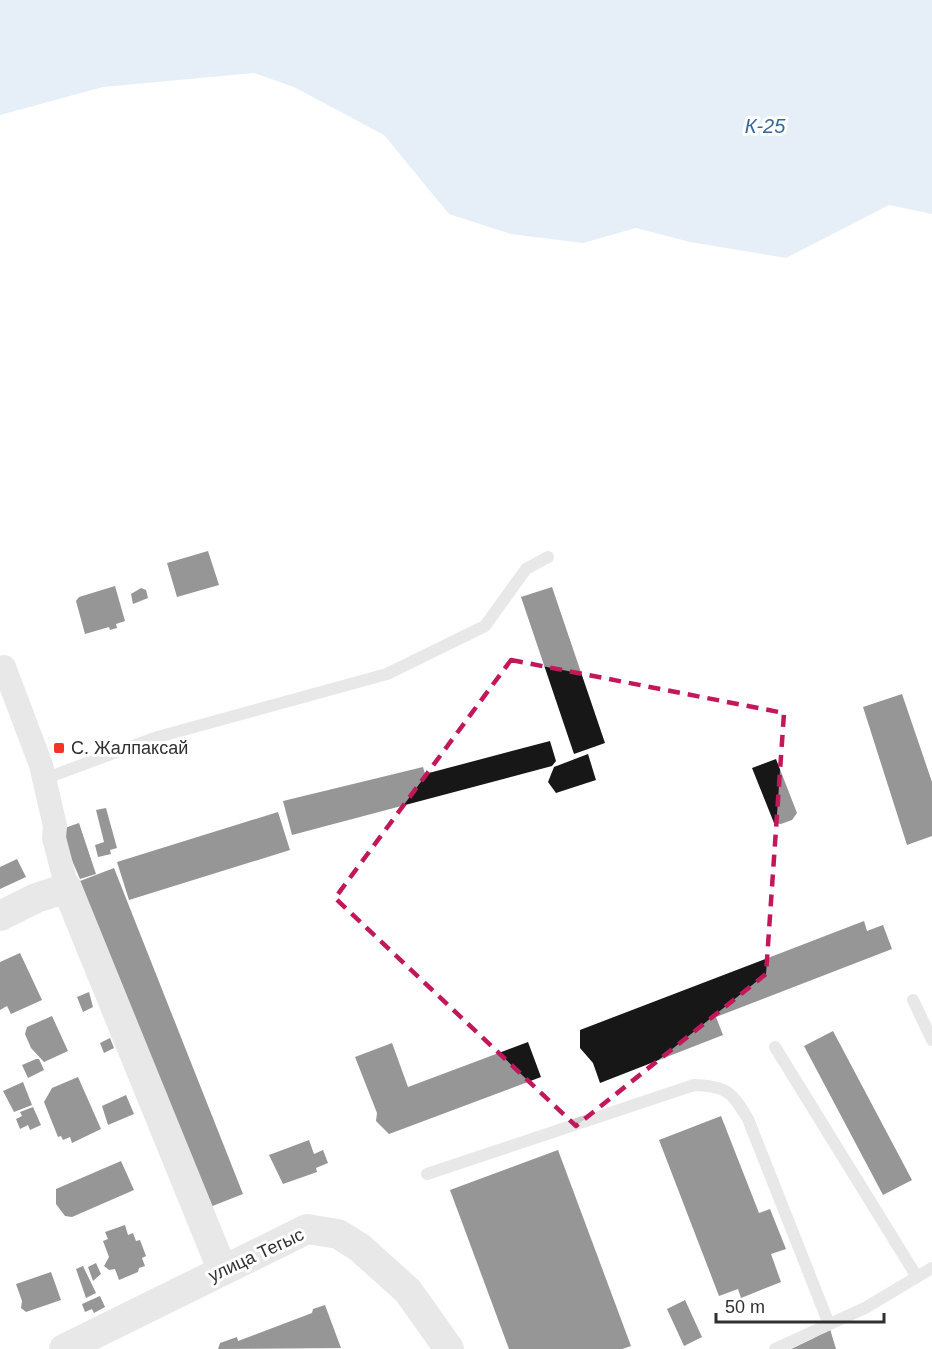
<svg xmlns="http://www.w3.org/2000/svg" width="932" height="1349" viewBox="0 0 932 1349" font-family="Arial,sans-serif">
  <style>
    .water { fill: #c8dbef }
    .building { fill: #171717 }
    .lines { fill: none; stroke-linecap: round; stroke-linejoin: round }
    .service { stroke: #cdcdcd; stroke-width: 12 }
    .minor { stroke: #cdcdcd; stroke-width: 24 }
    .tertiary { stroke: #cdcdcd; stroke-width: 30 }
    .marked { fill: none; stroke: #c2185b; stroke-width: 4.5; stroke-dasharray: 12 8; stroke-linejoin: round }
    .poi-dot { fill: #f43225; stroke: #fff; stroke-width: 2 }
    .labels { text-anchor: middle; stroke-width: 6; stroke-linejoin: round; paint-order: stroke }
    .poi-label { font-size: 18px; fill: #303030; stroke: #fff; text-anchor: start }
    .street-label { font-size: 18px; fill: #303030; stroke: #fff }
    .water-label { font-size: 20px; font-style: italic; fill: #36669a; stroke: #fff }
  </style>
  <rect width="100%" height="100%" fill="#fff"/>
  <path class="water" d="M0,0H932V214L889,205L786,258L690,242L636,228L583,243L511,234L449,214L384,135L294,87L254,73L103,87L0,115Z"/>
  <path class="building" d="M208,551L219,585L177,597L167,563Z
    M115,586L125,621L116,624L117,628L110,630L109,627L85,634L76,601L79,597Z
    M552,587L605,743L574,754L521,597Z
    M141,588L146,590L148,598L133,604L131,594Z
    M902,694L932,782V836L907,845L863,707Z
    M550,741L556,761L552,766L292,835L283,801L423,767L425,774Z
    M588,754L596,780L556,793L548,782L554,767Z
    M776,759L797,813L792,820L781,824L774,823L752,768Z
    M106,808L117,848L110,850L111,854L98,857L95,845L104,842L96,810Z
    M278,812L290,850L129,900L117,862Z
    M79,823L96,874L80,879L59,830Z
    M17,859L26,877L0,889V867Z
    M114,868L243,1194L210,1207L80,881Z
    M864,921L867,931L883,925L892,949L716,1017L723,1035L600,1083L593,1063L580,1048V1030Z
    M20,953L42,1000L11,1014L7,1006L0,1010V962Z
    M89,992L93,1007L83,1012L77,997Z
    M52,1016L68,1051L44,1062L31,1048L25,1034L27,1027Z
    M833,1031L912,1180L883,1195L804,1046Z
    M110,1038L114,1048L104,1053L100,1043Z
    M528,1042L541,1077L389,1134L376,1121L377,1113L355,1057L392,1043L408,1087Z
    M36,1059H39L44,1070L28,1078L22,1065Z
    M78,1077L101,1129L72,1143L70,1137L63,1140L61,1136L58,1137L44,1102L52,1088Z
    M23,1082L32,1105L14,1112L3,1091Z
    M126,1095L134,1114L108,1125L102,1106Z
    M33,1107L41,1125L30,1130L28,1125L20,1129L16,1119L22,1116L20,1112Z
    M721,1116L759,1213L770,1209L786,1249L771,1254L781,1282L741,1298L738,1289L719,1296L659,1140Z
    M309,1140L314,1154L323,1150L328,1163L316,1168L317,1172L283,1184L269,1155Z
    M558,1150L631,1346L622,1349H509L450,1190Z
    M121,1161L134,1190L72,1217L65,1216L56,1204V1189Z
    M125,1225L128,1235L133,1233L136,1241L140,1240L146,1256L142,1258L145,1266L139,1268L138,1272L119,1280L115,1269L109,1270L104,1266L109,1257L103,1241L108,1239L105,1232Z
    M96,1263L101,1274L93,1281L88,1267Z
    M83,1266L96,1293L86,1298L76,1269Z
    M51,1272L61,1300L26,1312L21,1308L22,1301L16,1284Z
    M100,1296L105,1307L94,1313L92,1309L85,1312L82,1304Z
    M685,1300L702,1337L684,1346L667,1309Z
    M325,1305L341,1348L218,1349L220,1343L237,1337L238,1341L312,1313L313,1309Z
    M830,1329L836,1349H791L812,1339Z"/>
  <g class="lines">
    <path class="service" d="M44,779L154,738L387,674L485,626L526,569L548,557
      M913,1000L932,1040
      M775,1047L917,1277
      M427,1174L694,1085C727,1086 732,1092 748,1119L829,1324
      M775,1349L865,1308L932,1268"/>
    <path class="minor" d="M4,667L41,765L55,826L54,838L67,888"/>
    <path class="tertiary" d="M0,916L36,898L67,888L222,1269
      M64,1349L307,1229L338,1234L359,1247L408,1291L449,1349"/>
  </g>
  <path d="M0 0H932V1349H0ZM511,660L784,713L766,974L576,1126L335,898Z" fill="#fff" fill-opacity=".55" fill-rule="evenodd"/>
  <path class="marked" d="M511,660L784,713L766,974L576,1126L335,898Z"/>
  <rect class="poi-dot" x="53" y="742" width="12" height="12" rx="3"/>
  <g class="labels">
    <g class="poi-label">
      <text x="71" y="754">С. Жалпаксай</text>
    </g>
    <g class="street-label">
      <text transform="translate(256 1255) rotate(-25)" y="6">улица Тегыс</text>
    </g>
    <g class="water-label">
      <text x="765" y="133">К-25</text>
    </g>
  </g>
  <path d="M716 1313v9h168v-9" fill="none" stroke="#303030" stroke-width="3"/>
  <text x="725" y="1313" font-size="18" fill="#303030" stroke="#ffffff" stroke-width="4.5" paint-order="stroke">50 m</text>
</svg>
